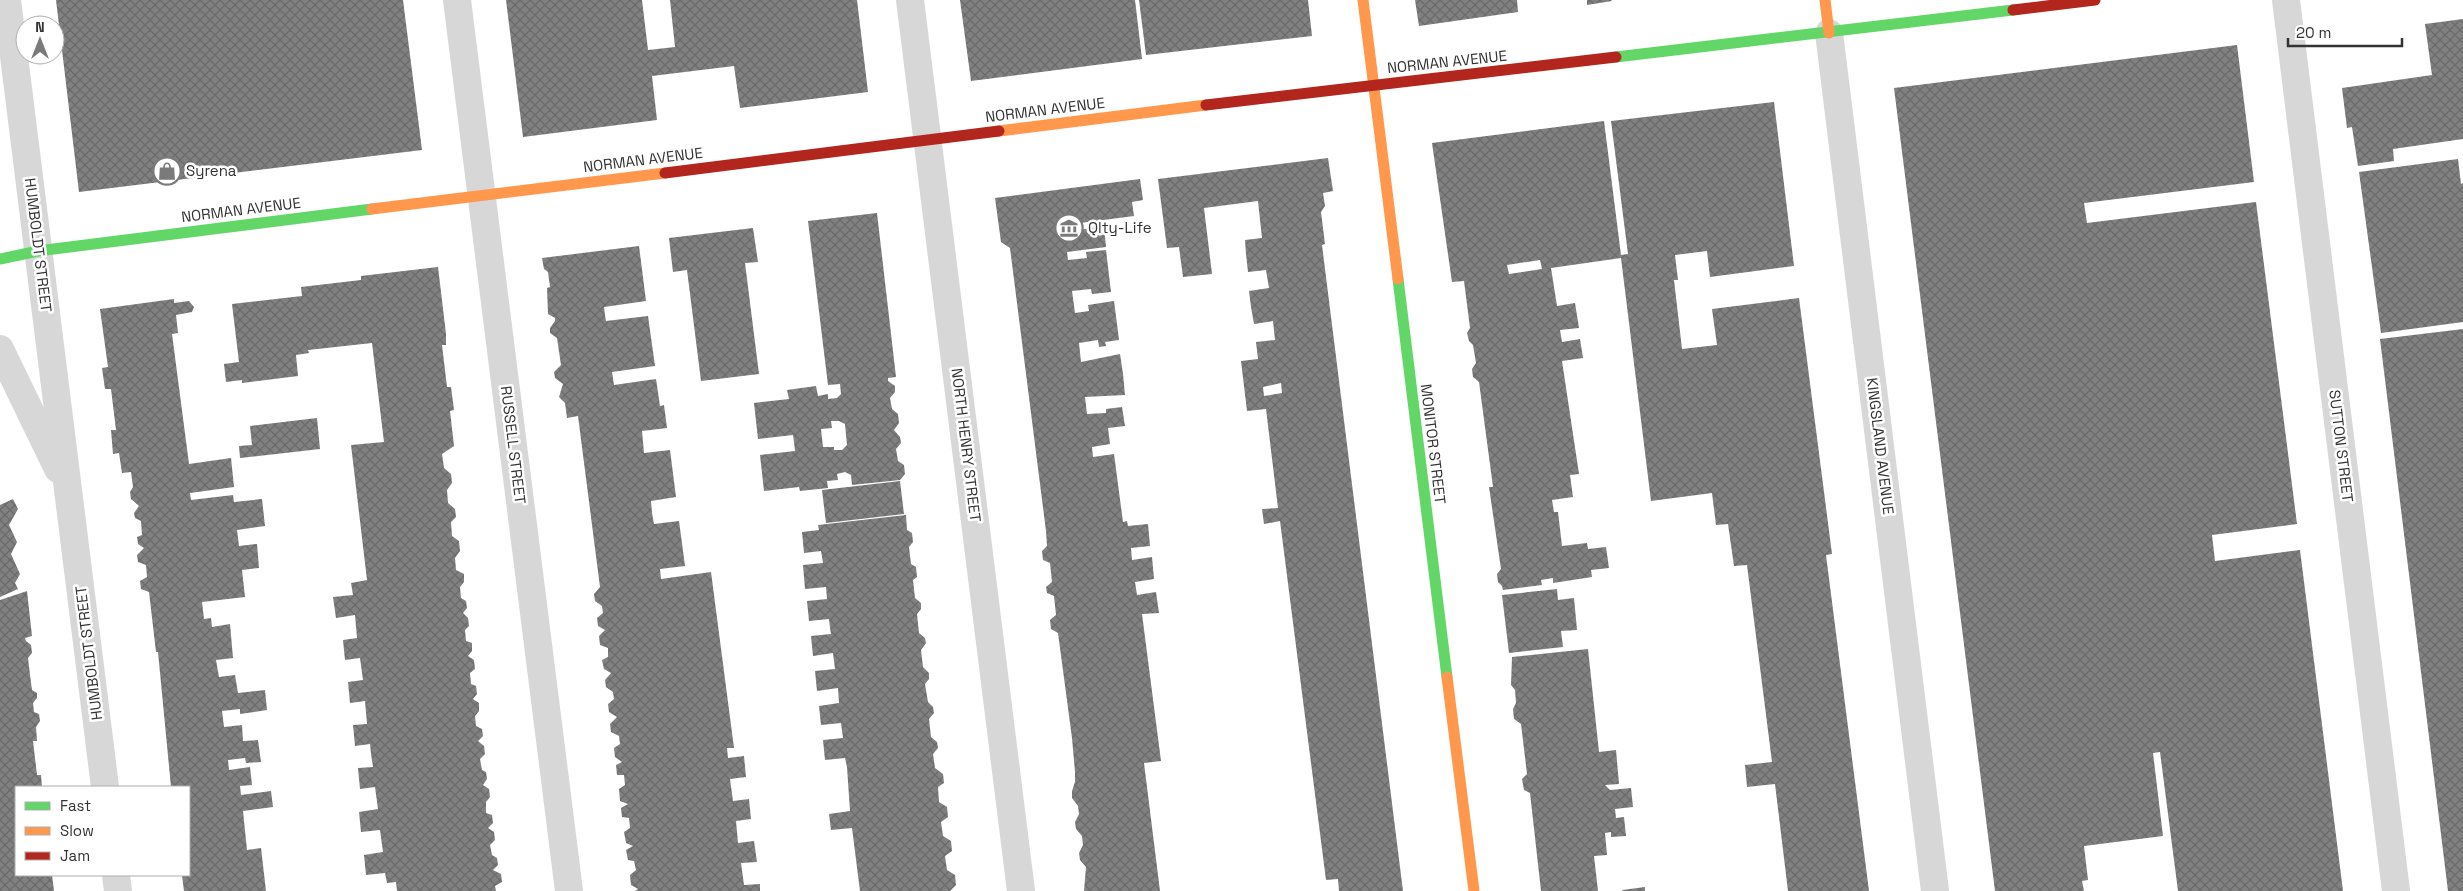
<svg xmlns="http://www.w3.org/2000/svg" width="2463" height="891" viewBox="0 0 2463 891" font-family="'Space Grotesk',sans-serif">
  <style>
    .building { fill: url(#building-cross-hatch); fill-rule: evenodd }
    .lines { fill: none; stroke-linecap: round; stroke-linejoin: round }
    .street { stroke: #d7d7d7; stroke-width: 28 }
    .fast { stroke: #63d668; stroke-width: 11 }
    .slow { stroke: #ff974d; stroke-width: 11 }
    .jam { stroke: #b3261e; stroke-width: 11 }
    .labels { text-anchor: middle; stroke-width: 5; stroke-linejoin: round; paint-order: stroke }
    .street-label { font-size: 15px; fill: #333; stroke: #fff }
    .poi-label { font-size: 15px; fill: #333; stroke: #fff; text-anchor: start }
  </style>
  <defs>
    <pattern id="building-cross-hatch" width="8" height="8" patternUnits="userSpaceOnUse" patternTransform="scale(1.25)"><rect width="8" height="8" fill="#818181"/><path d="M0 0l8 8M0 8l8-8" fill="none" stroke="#6a6a6a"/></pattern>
  </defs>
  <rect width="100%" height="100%" fill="#fff"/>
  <path class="building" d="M56,0H403L422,150L79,192Z
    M506,0H642L648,50L675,47L670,0H857L868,92L740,108L734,66L652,76L657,120L523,137Z
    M960,0H1135L1142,59L971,81Z
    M1139,0H1308L1312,36L1146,55Z
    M1415,0H1517L1518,12L1419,26Z
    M1587,0H1611L1612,1L1587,5Z
    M2463,19V139L2393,149L2394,161L2358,166L2352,127L2347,128L2342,88L2432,75L2425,24Z
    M2237,45L2254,182L2084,203L2087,223L2256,202L2297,524L2212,535L2215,561L2300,550L2343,891H2178L2160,752L2153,753L2163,836L2084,846L2088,880L2082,881L2084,891H1995L1894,88Z
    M1774,102L1794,266L1710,277L1707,251L1675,255L1678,280H1674L1682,349L1717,345L1712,309L1799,298L1832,554L1826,555L1869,891H1788L1775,784L1747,787L1745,765L1772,762L1747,565L1734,566L1728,524L1716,525L1712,493L1651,501L1621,258L1551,268L1557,306L1575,303L1579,328L1560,330L1562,342L1580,339L1583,358L1562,361L1579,474L1570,475L1573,497L1552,500L1554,512H1558L1562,546L1587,543L1588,549L1606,547L1609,568L1591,570L1592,577L1553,583V578L1541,580L1542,585L1503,590L1502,586L1498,582L1497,574L1501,569L1489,487H1493L1479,382L1473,377L1472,369L1476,363L1473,345L1469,341L1467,333L1470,328L1464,281L1452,282L1432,143L1604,121L1621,255L1628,254L1611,121ZM1540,260L1542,269L1509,274L1507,265Z
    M1328,158L1333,191L1323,193L1325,206L1321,212L1325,244L1322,245L1403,891H1339L1338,879L1326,880L1280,521L1264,524L1262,509L1278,508L1266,409L1247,411L1241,361L1258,359L1256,342L1275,340L1273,321L1254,324L1251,307L1249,291L1269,288L1266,270L1248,272L1246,254L1245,240L1262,238L1258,201L1204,208L1212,274L1183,277L1179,247L1167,248L1158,179ZM1281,383L1282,393L1264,396L1263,387Z
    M2458,159L2461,184L2463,183V322L2381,333L2359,172Z
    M1140,179L1143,200L1132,202L1134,216L1065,225V232L1104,226L1106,247L1067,252L1068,260L1087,258L1086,252L1106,250L1111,292L1092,294L1091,289L1072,291L1075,313L1089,311L1088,305L1114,301L1117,324L1119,340L1105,342L1106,346L1099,347L1098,340L1079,343L1081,362L1120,354L1123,374L1125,395L1085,397L1087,414L1106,413V409L1122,407L1125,426L1108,428L1110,444L1092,447L1093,457L1114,454L1123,522L1127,521L1128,526L1148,524L1150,546L1131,548L1132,560L1152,557L1154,579L1135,582L1137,595L1156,592L1159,613L1142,614L1161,761L1144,763L1160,891H1084L1086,867L1080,860L1079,853L1083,845L1082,836L1076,829L1075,822L1079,814L1078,806L1072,798V791L1075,782V772L1072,738L1058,633L1051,629L1050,620L1056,615L1054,596L1047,593L1046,587L1052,582L1050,563L1043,560L1042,551L1047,546L1046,531L1010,248L1001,242L995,198Z
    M877,213L896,377L888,378V381L895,386V392L890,398L892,409L898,414L899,423L894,430L900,437L901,443L896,449L898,461L904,465L905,474L900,480L852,485L851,475L845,472L837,474L838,480L827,481L828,488L800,491L799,487L764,491L760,455L795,451L794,442L793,435L758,439L754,403L789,399L787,390L816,386L818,396L828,394V399L837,398L841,394L840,384L828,385L808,221ZM831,421H839L845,424L847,445L842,450H834V447H823L821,429L832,428Z
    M753,228L758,262L745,263L759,374L701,381L687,270L673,272L669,238Z
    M639,246L646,301L604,307L605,315L606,321L648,316L655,366L612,372L614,385L656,379L660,406L664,405L667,428L642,431L644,453L670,450L676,497L651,501L652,513L654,524L679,521L685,566L660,569L661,579L711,572L734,748H727L728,758L744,756L746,777L730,779L733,801L749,799L751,819L736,821L738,843L754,841L757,862L741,863L744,885L760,884V891H635L638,889L631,885L630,875L636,870L634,861L628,860L626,850L633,846L626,843L624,832L630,828L629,818L622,817L621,808L628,804L620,801L619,789L625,785L624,775H617L616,765L622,762L615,757L614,748L620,744L619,736L611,732L610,724L617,717L609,712L608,704L614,699L613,692L606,687L605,680L611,673L604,669L602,660L608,657V648L600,645L599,636L605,630L598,626L597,618L603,613L602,606L595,601L594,594L600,587L578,416L567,418L565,403L559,397L563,384L555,378L554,372L561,365L557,338L550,333V328L555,321V318L548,314L547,288L550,287L548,272L544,269L542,258Z
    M438,267L446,334V345H442L447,387H451L454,410L450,411L454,446L442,454L444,468L451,474L452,483L447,490L448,503L455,509L456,517L451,522L452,536L459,541L460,551L455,558L456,570L464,574V582L460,587L461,598L466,601L467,608L463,613L468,618L469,626L465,630L466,641L472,643V651L468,656L474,660L475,669L470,673L471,684L476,686L477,694L473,699L479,703V711L475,716L476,726L482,729L483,736L478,741L484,746L485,754L480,759L482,770L486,772L487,779L483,785L489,789L490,797L486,802V813L492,815L493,823L488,828L494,832L495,840L490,845L492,855L497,858L498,865L493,870L501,874L502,882L495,886L496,891H397L396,882L387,883L385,873L366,875L364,855L383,852L380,830L361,832L359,812L378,809L375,787L360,789L358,768L373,767L371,754L370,744L355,746L353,725L367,724L365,701L350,703L348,682L363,680L360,658L345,660L343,640L357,638L355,615L336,618L333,597L353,595L351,583L367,580L351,445L384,442L372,343L308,350L309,353L296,355L298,376L242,383V380L226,382L224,364L239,362L232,304L302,296L301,287L361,280V276Z
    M174,299V303L189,301L194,307L192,312L176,315L178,333L172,334L189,464L231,458L234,487L190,493L191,500L233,495L234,502L262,499L265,526L237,530L239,546L257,544L259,568L242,570L245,597L202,602L204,619L211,618L212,627L230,624L233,658L216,660L219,677L235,675L238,693L265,690L267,710L240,714V709L222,711L224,727L242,725L243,741L258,740L261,762L246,763L245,758L228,760L229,770L250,767L252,785L240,786L241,795L271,791L273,807L243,811L247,850L261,848L266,891H184L182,875H189V787H171L158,652H156L149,592L141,589L140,581L147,577L146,565L138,562L137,555L144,548L138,544L137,537L142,535L141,521L135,518L134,513L139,506L131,499L130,492L133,487L131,472L122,473L119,453L113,454L111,430H116L111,389H105L102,368L108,367L100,309Z
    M2463,329V891H2448L2380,339Z
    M317,418L320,449L240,458L239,446L252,445L250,426Z
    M900,481L904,514L826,523L822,490Z
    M13,499L18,509L9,525L17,542L11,554L20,574L15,583L18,589L0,597V505Z
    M906,515L907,530L912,533L913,542L909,547L911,564L916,567L917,577L913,580L915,598L921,603V609L917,614L919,633L925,638L926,643L921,650L923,667L929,673V679L925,684L928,702L933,707L934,713L929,719L931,737L937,742L938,748L933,754L935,768L943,774L944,783L938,787L939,802L947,807L948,817L941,822L943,836L951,841L952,851L945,856L947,870L955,875L956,885L950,891H860L852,828L831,830L829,814L850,811L847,767L845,758L825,760L823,740L843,738L841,723L821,725L819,706L839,703L838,688L817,691L815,671L835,669L833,653L813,656L811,636L831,634L830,628L829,619L809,621L807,601L827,599L826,587L805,589L803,565L823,563L821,551L804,553L802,532L819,530L818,525Z
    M1557,589L1558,600L1574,598L1577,630L1561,631L1563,647L1509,653L1502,595Z
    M27,591L32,636L25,638L26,641L31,645L32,653L28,658L30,675L32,690L37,693V698L33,703L34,712L39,714L40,721L36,727L37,741H33L37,775H41L42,787H16V875H52L54,891H0V600Z
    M1588,649L1599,752L1616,750L1619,784L1605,785L1610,790L1631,788L1633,807L1615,809L1616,818L1624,817L1626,836L1611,837V832L1605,833L1607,855L1594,856L1598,891H1541L1530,793L1524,790L1522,779L1527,774L1521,724L1514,719L1513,709L1516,703L1515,690L1511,685L1512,657Z
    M1645,887V891H1623L1622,890Z"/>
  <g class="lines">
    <path class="street" d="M7,0L105,787
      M457,0L569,891
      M910,0L1021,891
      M2286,0L2396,891
      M1829,33L1935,891
      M0,349L58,469
      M116,875L118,891"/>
    <path class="fast" d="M1616,57L2013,10
      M0,259L38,251L372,209
      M1398,279L1447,677"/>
    <path class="slow" d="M1363,0L1398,279
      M1825,0L1829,33
      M999,131L1206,105
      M372,209L665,173
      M1447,677L1474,891"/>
    <path class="jam" d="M2013,10L2095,0
      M1206,105L1616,57
      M665,173L999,131"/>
  </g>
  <defs>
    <g id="shop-ring" transform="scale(1.4375)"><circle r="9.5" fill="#fff" stroke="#7a7a7a" stroke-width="1.5"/><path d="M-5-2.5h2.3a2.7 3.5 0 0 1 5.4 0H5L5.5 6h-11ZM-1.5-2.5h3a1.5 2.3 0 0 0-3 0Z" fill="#7a7a7a"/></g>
    <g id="museum-ring" transform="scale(1.4375)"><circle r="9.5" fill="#fff" stroke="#7a7a7a" stroke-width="1.5"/><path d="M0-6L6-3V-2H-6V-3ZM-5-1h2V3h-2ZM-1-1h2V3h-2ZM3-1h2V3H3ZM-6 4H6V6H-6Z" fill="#7a7a7a"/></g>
  </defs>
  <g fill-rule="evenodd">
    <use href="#shop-ring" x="167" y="171"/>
    <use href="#museum-ring" x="1069" y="228"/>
  </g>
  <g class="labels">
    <g class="street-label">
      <text transform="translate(1447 62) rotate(-6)" y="5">NORMAN AVENUE</text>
      <text transform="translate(1045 110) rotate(-7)" y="5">NORMAN AVENUE</text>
      <text transform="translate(643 160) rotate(-7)" y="5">NORMAN AVENUE</text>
      <text transform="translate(241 210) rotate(-7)" y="5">NORMAN AVENUE</text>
      <text transform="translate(38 245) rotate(83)" y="5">HUMBOLDT STREET</text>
      <text transform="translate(1433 444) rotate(83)" y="5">MONITOR STREET</text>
      <text transform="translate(513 445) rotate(83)" y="5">RUSSELL STREET</text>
      <text transform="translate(966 445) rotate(83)" y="5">NORTH HENRY STREET</text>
      <text transform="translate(1880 446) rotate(83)" y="5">KINGSLAND AVENUE</text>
      <text transform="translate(2341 446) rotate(83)" y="5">SUTTON STREET</text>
      <text transform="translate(89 653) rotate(-97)" y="5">HUMBOLDT STREET</text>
    </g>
    <g class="poi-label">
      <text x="186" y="176">Syrena</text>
      <text x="1088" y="233">Qlty-Life</text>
    </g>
  </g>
  <rect x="15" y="786" width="175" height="90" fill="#ffffff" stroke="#adadad"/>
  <rect x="25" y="802" width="25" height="8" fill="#63d668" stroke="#adadad"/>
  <text x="60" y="811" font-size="15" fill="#333333">Fast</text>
  <rect x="25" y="827" width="25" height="8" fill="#ff974d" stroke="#adadad"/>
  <text x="60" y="836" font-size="15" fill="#333333">Slow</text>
  <rect x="25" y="852" width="25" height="8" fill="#b3261e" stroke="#adadad"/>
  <text x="60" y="861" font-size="15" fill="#333333">Jam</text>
  <g transform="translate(40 40)"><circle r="24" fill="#ffffff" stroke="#adadad"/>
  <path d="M0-4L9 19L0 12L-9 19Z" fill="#7a7a7a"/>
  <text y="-8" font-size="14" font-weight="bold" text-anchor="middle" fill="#333333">N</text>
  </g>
  <path d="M2288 38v8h114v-8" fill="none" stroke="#333333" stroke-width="2.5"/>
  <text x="2296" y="38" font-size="15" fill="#333333" stroke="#ffffff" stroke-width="4" paint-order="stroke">20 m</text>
</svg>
